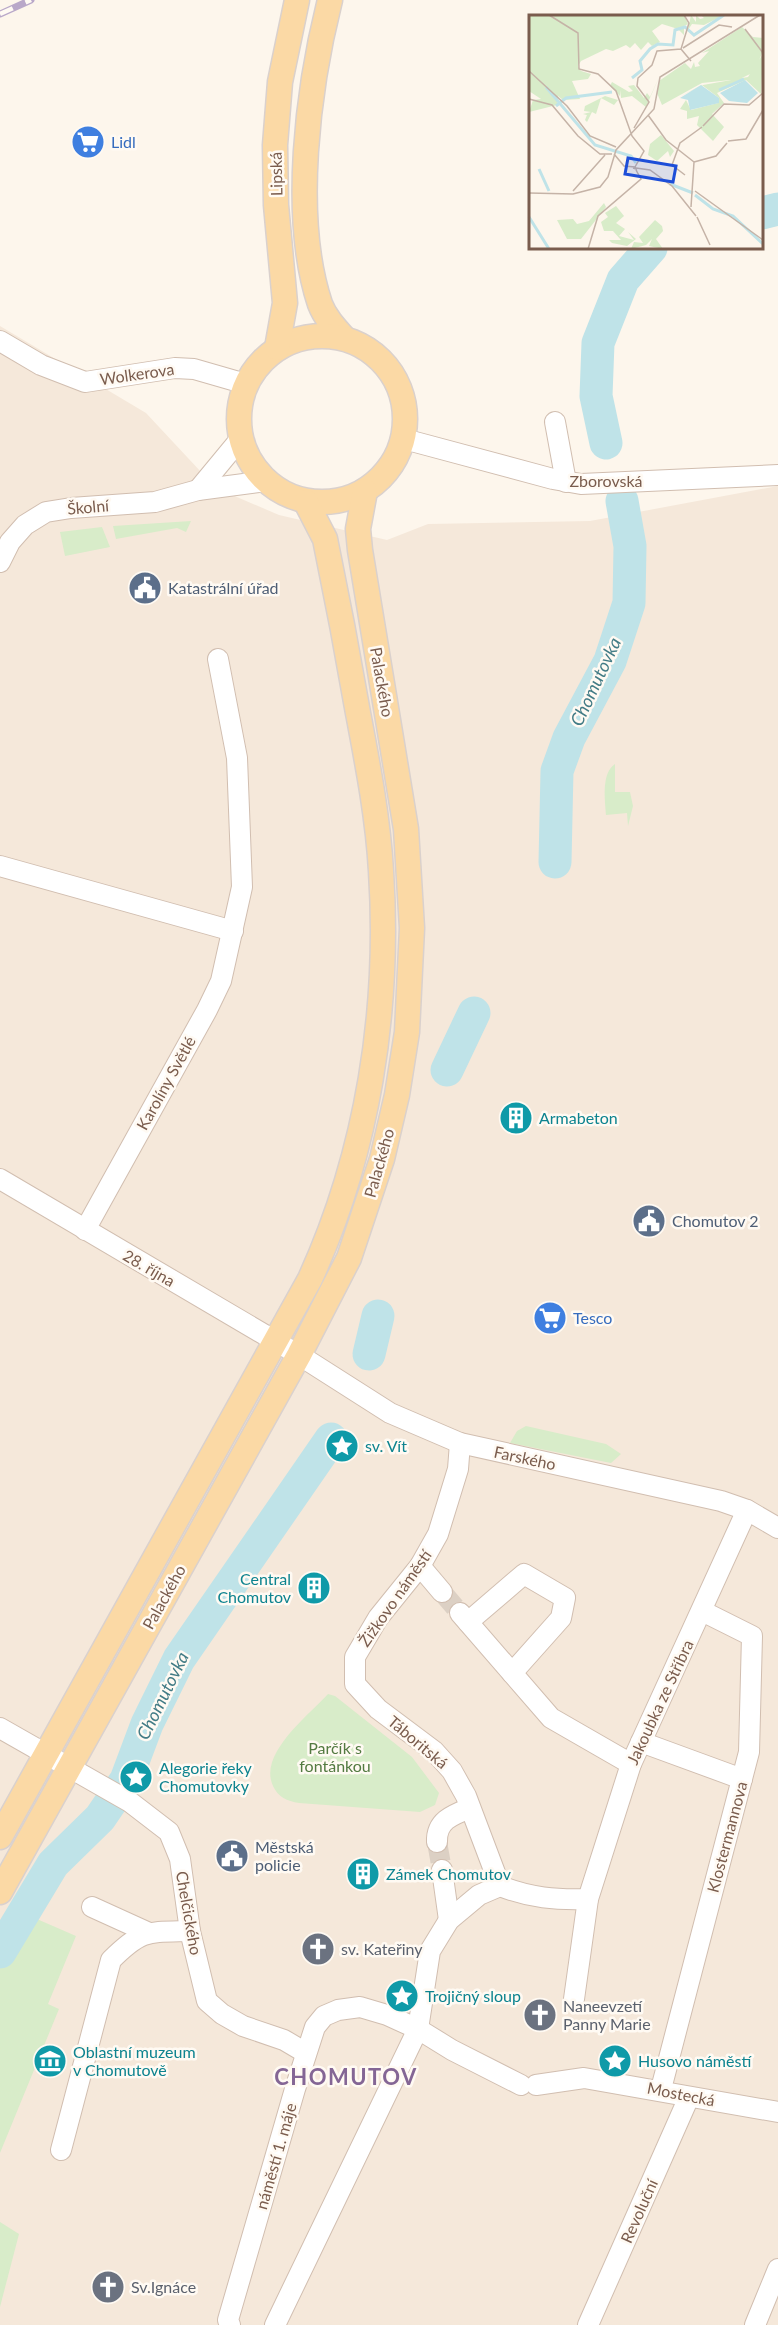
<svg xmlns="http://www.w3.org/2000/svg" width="778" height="2325" viewBox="0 0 778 2325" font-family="Lato,sans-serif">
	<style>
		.residential { fill: #f5e8da }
		.green { fill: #d8ecc9 }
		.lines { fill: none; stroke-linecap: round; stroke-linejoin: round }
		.river { stroke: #bfe3e8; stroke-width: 33 }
		.minor-tunnel { stroke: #dcd0c4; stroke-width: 20; stroke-dasharray: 20 10; stroke-linecap: butt }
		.minor-casing { stroke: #d1beb0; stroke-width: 22 }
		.major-casing { stroke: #dad1cd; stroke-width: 27 }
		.minor { stroke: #fff; stroke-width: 20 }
		.major { stroke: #fbd9a5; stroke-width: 24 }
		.rail-casing { stroke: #b9a8c9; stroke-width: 7 }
		.rail { stroke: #fffaf3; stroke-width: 4.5; stroke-dasharray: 14; stroke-linecap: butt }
		.labels { text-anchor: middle; stroke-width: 5; stroke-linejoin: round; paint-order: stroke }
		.shop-label { font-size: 16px; fill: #366cbe; stroke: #fffaf3; text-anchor: start }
		.street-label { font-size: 16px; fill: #7a5c4d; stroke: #fffaf3 }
		.service-label { font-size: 16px; fill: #4e5e75; stroke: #fffaf3; text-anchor: start }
		.culture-label { font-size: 16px; fill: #0d838f; stroke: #fffaf3; text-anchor: start }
		.park-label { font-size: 16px; fill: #537a41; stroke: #fffaf3 }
		.worship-label { font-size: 16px; fill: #5b616d; stroke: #fffaf3; text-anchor: start }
		.water-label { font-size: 18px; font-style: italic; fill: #437c86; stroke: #fffaf3 }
		.district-label { font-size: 22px; font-weight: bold; letter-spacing: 1.5px; fill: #846695; stroke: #fffaf3 }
		.inset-river { fill: none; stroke: #bfe3e8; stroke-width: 3 }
		.inset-road { fill: none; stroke: #c5b3a7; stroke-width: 1.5 }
		.view { fill: #1d4ed8; fill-opacity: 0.15; stroke: #1d4ed8; stroke-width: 3 }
		.inset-edge { fill: none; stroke: #7a5c4d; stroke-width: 3 }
	</style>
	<rect width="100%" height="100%" fill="#fdf6ec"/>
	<polygon class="residential" points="0,326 146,413 216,488 279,515 387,540 428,524 590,521 778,486 778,2325 0,2325"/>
	<g class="green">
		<polygon points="191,521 186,532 177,528 116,539 113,526"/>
		<polygon points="102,527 110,547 65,556 60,532"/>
		<path d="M 615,764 L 615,792 L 630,792 L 633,806 L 628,826 L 627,813 L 606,815 C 605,800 601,773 615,764 Z"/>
		<polygon points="526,1426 606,1444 621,1454 611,1463 510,1443 517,1431"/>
		<path d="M 328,1694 L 335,1696 L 412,1757 L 439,1793 L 435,1805 L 420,1812 L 299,1803 C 287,1801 278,1797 273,1786 C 258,1754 308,1716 328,1694 Z"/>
		<polygon points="30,1916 76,1936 48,2004 59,2009 0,2153 0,1961"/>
		<polygon points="0,2222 19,2234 0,2307"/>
	</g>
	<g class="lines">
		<g class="river">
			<polyline points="762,213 778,209"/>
			<polyline points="606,443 596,396 598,343 623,280 651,248"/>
			<polyline points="555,862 557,771 569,738 610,661 629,603 630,546 622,501"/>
			<polyline points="447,1070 474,1013"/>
			<polyline points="369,1354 378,1316"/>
			<polyline points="0,1952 53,1864 100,1818 126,1780 147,1724 179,1659 331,1439"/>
		</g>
		<g class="minor-tunnel">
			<polyline points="442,1592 460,1613"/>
			<polyline points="437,1842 442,1870"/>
		</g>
		<g class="minor-casing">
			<g id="minor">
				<polyline points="0,341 41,365 85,382 175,368 194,369 246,384"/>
				<polyline points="555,422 566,482"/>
				<polyline points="404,439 553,479 581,484 778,475"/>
				<polyline points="198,490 241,438"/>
				<polyline points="0,562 10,542 25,525 46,512 71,508 155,502 198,490 266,481"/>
				<polyline points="0,866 233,931"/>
				<polyline points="0,1179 299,1355 390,1413 460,1443 721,1501 747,1510 778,1528"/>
				<polyline points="85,1230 207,1010 221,981 242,887 237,758 218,659"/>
				<polyline points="460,1443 458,1469 438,1534 420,1566 378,1618 355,1657 355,1684 378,1709 434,1751 452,1771 466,1796 500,1886"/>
				<polyline points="420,1566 442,1592"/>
				<polyline points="460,1613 551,1718 631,1764"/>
				<polyline points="468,1622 524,1574 565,1598 561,1618 512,1673"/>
				<polyline points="0,1728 130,1802 169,1832 180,1859 190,1931 207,2001 222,2014 243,2026 284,2040 306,2053"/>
				<polyline points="641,1742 742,1779"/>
				<path d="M 437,1842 C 436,1821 452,1815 470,1808"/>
				<polyline points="442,1870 449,1920"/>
				<path d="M 500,1886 C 530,1898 556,1900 588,1899"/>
				<polyline points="92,1907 147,1932"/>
				<polyline points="574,1999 588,1899 631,1764 747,1510"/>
				<polyline points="536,2085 584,2078 778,2112"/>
				<polyline points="661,2089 749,1752 752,1636 702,1611"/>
				<path d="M 61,2150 L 111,1960 C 142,1929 148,1932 190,1931"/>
				<polyline points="230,2325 228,2320 295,2089 315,2027 324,2016 338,2010 360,2007 387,2015 418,2029 452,2050 521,2085"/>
				<polyline points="275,2325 418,2029 430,1951 449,1920 479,1895 500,1886"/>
				<polyline points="588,2325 689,2097"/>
				<polyline points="755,2325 778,2269"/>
			</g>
		</g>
		<g class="major-casing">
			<g id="major">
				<path d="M 330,0 C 308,87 291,217 320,304 C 325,317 334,327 343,337"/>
				<circle cx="322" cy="419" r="83"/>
				<polyline points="277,348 285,303 276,205 275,145 280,82 297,0"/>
				<path d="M 0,1837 L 310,1279 C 368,1152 390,1010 381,871 C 378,818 368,766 358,713 C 348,655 337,597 325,539 L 306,502"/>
				<polyline points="0,1892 299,1355 349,1258 382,1159 397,1095 407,1032 412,928 406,829 360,550 358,529 365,491"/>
			</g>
		</g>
		<use href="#minor" class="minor"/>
		<use href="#major" class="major"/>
		<g class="rail-casing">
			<polyline id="rail" points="0,14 31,0"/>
		</g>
		<use href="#rail" class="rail"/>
	</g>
	<defs>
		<g id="supermarket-disc" transform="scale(1.725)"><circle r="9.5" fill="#3f7fe0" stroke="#fffaf3"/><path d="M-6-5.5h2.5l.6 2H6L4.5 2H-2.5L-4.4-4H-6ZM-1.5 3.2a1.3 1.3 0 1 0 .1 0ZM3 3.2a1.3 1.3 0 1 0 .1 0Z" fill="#fff"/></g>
		<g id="civic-disc" transform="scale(1.725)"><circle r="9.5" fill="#5c6f8a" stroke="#fffaf3"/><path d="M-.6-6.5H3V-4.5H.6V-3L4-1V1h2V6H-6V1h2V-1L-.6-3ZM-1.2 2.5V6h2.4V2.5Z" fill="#fff"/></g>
		<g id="building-disc" transform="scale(1.725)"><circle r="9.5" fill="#0f9aa8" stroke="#fffaf3"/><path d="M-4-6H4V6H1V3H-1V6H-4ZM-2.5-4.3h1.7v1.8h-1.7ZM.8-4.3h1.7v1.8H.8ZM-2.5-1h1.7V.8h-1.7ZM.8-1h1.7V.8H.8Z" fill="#fff"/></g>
		<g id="sight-disc" transform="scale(1.725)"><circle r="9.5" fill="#0f9aa8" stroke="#fffaf3"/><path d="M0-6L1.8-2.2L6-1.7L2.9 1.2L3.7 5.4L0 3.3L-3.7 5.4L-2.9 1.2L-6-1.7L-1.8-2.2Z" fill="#fff"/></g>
		<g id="church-disc" transform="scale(1.725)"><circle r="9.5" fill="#6b7280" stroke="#fffaf3"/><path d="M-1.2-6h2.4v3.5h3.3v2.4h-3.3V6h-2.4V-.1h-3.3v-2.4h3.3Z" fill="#fff"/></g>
		<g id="museum-disc" transform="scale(1.725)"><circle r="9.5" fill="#0f9aa8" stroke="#fffaf3"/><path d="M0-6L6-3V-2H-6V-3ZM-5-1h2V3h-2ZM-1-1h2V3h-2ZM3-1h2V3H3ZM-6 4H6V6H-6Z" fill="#fff"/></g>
	</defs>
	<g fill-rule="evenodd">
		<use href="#supermarket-disc" x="88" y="142"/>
		<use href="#civic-disc" x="145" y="588"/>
		<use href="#building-disc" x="516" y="1118"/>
		<use href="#civic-disc" x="649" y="1221"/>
		<use href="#supermarket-disc" x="550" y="1318"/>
		<use href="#sight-disc" x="342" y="1446"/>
		<use href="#building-disc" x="314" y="1588"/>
		<use href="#sight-disc" x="136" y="1777"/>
		<use href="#civic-disc" x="232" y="1856"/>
		<use href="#building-disc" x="363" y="1874"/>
		<use href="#church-disc" x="318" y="1949"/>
		<use href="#sight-disc" x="402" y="1996"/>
		<use href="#church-disc" x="540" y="2015"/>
		<use href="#museum-disc" x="50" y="2061"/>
		<use href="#sight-disc" x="615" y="2061"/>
		<use href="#church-disc" x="108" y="2287"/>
	</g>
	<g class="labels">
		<g class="shop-label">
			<text x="111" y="148">Lidl</text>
			<text x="573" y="1324">Tesco</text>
		</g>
		<g class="street-label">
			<text transform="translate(276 174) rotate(-91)" y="6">Lipská</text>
			<text transform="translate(137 374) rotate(-8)" y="6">Wolkerova</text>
			<text x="606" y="487">Zborovská</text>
			<text transform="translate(88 507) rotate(-5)" y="6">Školní</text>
			<text transform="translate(382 682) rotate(80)" y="6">Palackého</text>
			<text transform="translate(166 1083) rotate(-61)" y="6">Karolíny Světlé</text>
			<text transform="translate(379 1163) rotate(-74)" y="6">Palackého</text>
			<text transform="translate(149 1268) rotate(30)" y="6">28. října</text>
			<text transform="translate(525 1458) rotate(12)" y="6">Farského</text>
			<text transform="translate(164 1597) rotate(-61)" y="6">Palackého</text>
			<text transform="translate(395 1598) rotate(-55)" y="6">Žižkovo náměstí</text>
			<text transform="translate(660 1702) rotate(-65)" y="6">Jakoubka ze Stříbra</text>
			<text transform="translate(418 1742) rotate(40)" y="6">Táboritská</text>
			<text transform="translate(727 1837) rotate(-75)" y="6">Klostermannova</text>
			<text transform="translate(189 1913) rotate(80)" y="6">Chelčického</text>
			<text transform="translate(681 2094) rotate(11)" y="6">Mostecká</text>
			<text transform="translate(276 2156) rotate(-74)" y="6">náměstí 1. máje</text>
			<text transform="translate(639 2211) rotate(-66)" y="6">Revoluční</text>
		</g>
		<g class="service-label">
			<text x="168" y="594">Katastrální úřad</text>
			<text x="672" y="1227">Chomutov 2</text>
			<text x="255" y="1853">Městská<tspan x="255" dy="18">policie</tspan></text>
		</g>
		<g class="culture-label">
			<text x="539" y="1124">Armabeton</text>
			<text x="365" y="1452">sv. Vít</text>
			<text x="291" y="1585" text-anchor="end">Central<tspan x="291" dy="18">Chomutov</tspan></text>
			<text x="159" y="1774">Alegorie řeky<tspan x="159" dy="18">Chomutovky</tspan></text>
			<text x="386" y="1880">Zámek Chomutov</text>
			<text x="425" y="2002">Trojičný sloup</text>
			<text x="73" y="2058">Oblastní muzeum<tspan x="73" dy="18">v Chomutově</tspan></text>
			<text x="638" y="2067">Husovo náměstí</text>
		</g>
		<g class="park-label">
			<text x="335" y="1754">Parčík s<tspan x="335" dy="18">fontánkou</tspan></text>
		</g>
		<g class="worship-label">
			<text x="341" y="1955">sv. Kateřiny</text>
			<text x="563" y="2012">Naneevzetí<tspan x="563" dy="18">Panny Marie</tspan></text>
			<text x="131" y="2293">Sv.Ignáce</text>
		</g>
		<g class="water-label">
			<text transform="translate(596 682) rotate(-65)" y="6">Chomutovka</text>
			<text transform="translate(163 1696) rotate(-64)" y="6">Chomutovka</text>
		</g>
		<g class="district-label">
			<text x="346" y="2085">CHOMUTOV</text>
		</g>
	</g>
	<g transform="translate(529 15)">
		<rect width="234" height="234" fill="#fdf6ec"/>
		<path d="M 0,0 L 155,0 L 159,9 L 155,11 L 155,20 L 149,14 L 133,9 L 123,16 L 131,27 L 123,31 L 119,27 L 112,35 L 106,28 L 101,33 L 97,30 L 84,36 L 77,34 L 52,46 L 49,51 L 52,56 L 62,59 L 59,64 L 43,66 L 51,84 L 34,85 L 29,81 L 28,90 L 0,97 L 4,85 L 12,84 L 0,76 ZM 162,0 L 167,7 L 167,0 L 171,4 L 175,3 L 172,0 L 195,0 L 175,10 L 163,9 L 159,15 ZM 213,12 L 224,22 L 234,23 L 234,36 L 225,57 L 211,64 L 173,68 L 133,90 L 128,78 L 130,66 L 156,48 L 162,54 L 165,47 L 166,52 L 171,51 L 169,48 L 180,36 L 173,38 ZM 234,39 L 232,79 L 217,65 L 188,78 L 195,88 L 183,99 L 195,112 L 184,126 L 168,110 L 170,101 L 158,104 L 158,96 L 151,94 L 157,85 L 162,95 L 189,88 L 190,83 L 173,70 L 152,81 L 174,70 L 219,62 ZM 131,60 L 117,92 L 103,81 L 92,83 L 91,75 L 91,81 L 81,71 L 83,67 L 100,77 L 104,76 L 99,71 L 105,70 L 115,83 L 118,78 L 121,82 ZM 76,81 L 89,85 L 85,90 L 72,83 L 67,99 L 63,97 L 58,107 L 56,105 L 58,100 L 54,99 L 62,97 L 55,96 L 56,91 ZM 132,120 L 145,136 L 141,142 L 139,136 L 128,146 L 119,140 L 121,129 ZM 75,188 L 77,192 L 52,224 L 38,224 L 28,205 L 44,204 L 48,209 L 60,206 ZM 87,191 L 95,201 L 87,208 L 96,214 L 90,221 L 105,225 L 99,217 L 107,224 L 98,231 L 83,228 L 80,225 L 92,225 L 84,216 L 75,216 L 72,207 L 79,202 L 76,198 ZM 126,205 L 133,211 L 134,216 L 127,224 L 134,234 L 120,231 L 123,224 L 117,230 L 102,234 L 105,227 L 114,228 L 110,222 Z" fill="#d8ecc9"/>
		<path d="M 216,65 L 229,78 L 218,88 L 200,86 L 191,78 ZM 172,70 L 190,83 L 190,88 L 161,95 L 159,85 L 151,83 Z" fill="#bfe3e8"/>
		<path class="inset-river" d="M 103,63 L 113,55 L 111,46 L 121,34 L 129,29 L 144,30 L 146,15 L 156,12 L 165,20 L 195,0M 17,72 L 66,130 L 102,141 L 107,148M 190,75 L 215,64M 27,91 L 37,83 L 83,77M 10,154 L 20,176M 141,169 L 164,178M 166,180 L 184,194 L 204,201 L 234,229M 0,202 L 20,234"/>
		<path class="inset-road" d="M 20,0 L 49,18 L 50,54 L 69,59 L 87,76 L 103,121 L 115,136 L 106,152M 155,0 L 160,8 L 152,34 L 162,46M 216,14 L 234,38M 154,33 L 190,10 L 203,12M 0,56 L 38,91 L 61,121 L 87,132M 0,84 L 23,90 L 49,121 L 71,139 L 83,139M 119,100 L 137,125 L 165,147 L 162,192M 174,111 L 195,89 L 220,90 L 234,78M 105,113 L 120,87 L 108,71 L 109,63 L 123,50 L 128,36 L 152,34M 199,126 L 217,124 L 234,95M 85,139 L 95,151 L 106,152 L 107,154 L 104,153M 165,147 L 187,141 L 198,128M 107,153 L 121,155 L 143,171 L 167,201M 156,160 L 143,150 L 151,128 L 173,112M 44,176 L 76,140M 166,176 L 234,225M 0,178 L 44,179 L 71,172 L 79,162 L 87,135 L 125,94 L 131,62 L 231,0M 168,202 L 181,230M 59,234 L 69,201 L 112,164 L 107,155"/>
		<path class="view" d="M 99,143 L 147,151 L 144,167 L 96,159 Z"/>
		<rect width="234" height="234" class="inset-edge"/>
	</g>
</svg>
